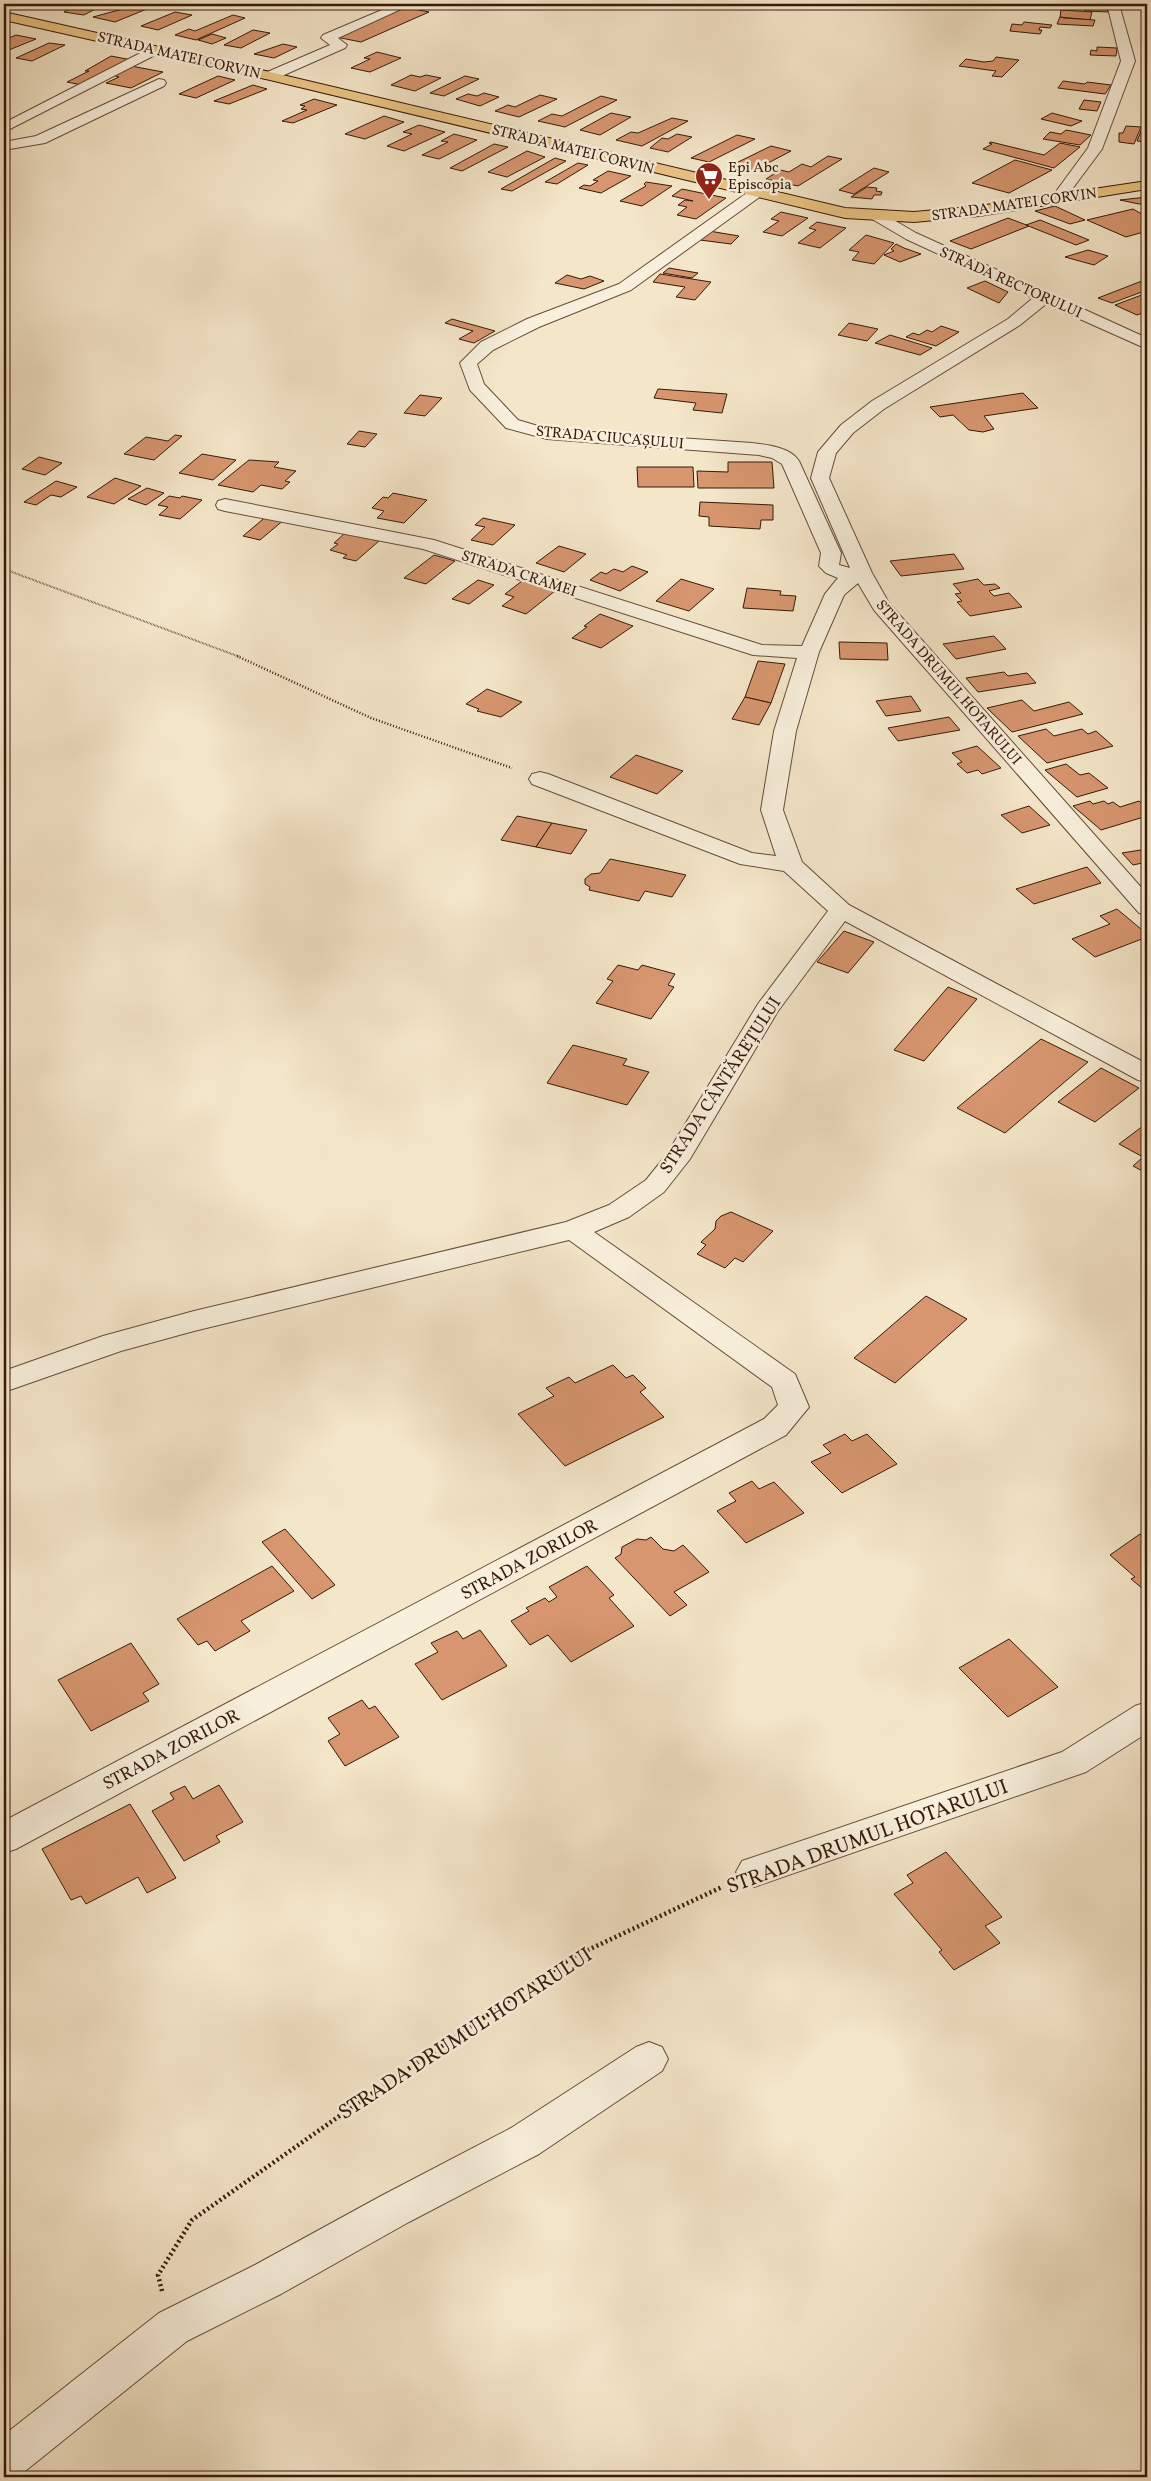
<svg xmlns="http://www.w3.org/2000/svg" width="1151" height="2481" viewBox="0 0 1151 2481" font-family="Vollkorn,serif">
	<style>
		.building { fill: #d7966f; stroke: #361908 }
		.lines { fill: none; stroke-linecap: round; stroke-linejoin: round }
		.minor-casing { stroke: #664c38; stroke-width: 2 }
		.major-casing { stroke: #361908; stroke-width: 2 }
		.path-far2 { stroke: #361908; stroke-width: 2; stroke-dasharray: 0.5 1; stroke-linecap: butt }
		.path-far1 { stroke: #361908; stroke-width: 2.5; stroke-dasharray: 1 2; stroke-linecap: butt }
		.path { stroke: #361908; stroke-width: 4.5; stroke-dasharray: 2 3; stroke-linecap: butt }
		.minor { fill: #f8efdc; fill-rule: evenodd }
		.major { fill: #eac384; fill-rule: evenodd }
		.labels { text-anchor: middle; stroke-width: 5; stroke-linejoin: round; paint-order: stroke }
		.far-street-label { font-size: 15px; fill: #361908; stroke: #f8efdc }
		.far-poi-label { font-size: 15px; fill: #361908; stroke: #f8efdc; text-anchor: start }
		.street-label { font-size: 18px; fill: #361908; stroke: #f8efdc }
		.near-street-label { font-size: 21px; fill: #361908; stroke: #f8efdc }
	</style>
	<rect width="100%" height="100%" fill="#f4e6c9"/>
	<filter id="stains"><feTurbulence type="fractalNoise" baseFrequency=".004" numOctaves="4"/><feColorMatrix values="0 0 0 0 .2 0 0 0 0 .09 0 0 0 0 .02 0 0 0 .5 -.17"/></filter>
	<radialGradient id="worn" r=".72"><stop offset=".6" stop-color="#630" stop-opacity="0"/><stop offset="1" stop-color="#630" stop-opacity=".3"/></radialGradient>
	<g class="building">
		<polygon points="88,4 105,4 84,15 64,12 77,5"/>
		<polygon points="141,4 159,4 115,22 93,17"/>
		<polygon points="1084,4 1107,4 1108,12 1085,11"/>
		<polygon points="405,7 429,12 361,42 336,37"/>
		<polygon points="1061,10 1092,12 1090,20 1060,17"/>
		<polygon points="175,12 192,15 158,30 141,26"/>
		<polygon points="233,15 245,18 196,40 175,35 189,29 195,31"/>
		<polygon points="1060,17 1064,18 1095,20 1093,26 1057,24"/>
		<polygon points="1024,22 1052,25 1050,28 1040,27 1039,30 1042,30 1040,34 1010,31 1012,24 1022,25"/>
		<polygon points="253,30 270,33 241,48 224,45"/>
		<polygon points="212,34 226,38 212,44 198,40"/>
		<polygon points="16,35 36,39 4,52 4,43 7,41 4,40"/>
		<polygon points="49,43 65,45 32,61 16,58"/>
		<polygon points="283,44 297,47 274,58 254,54"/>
		<polygon points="1097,47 1117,48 1116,56 1090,55 1091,50 1097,51"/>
		<polygon points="377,52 401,58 370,72 351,68 370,59 364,58"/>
		<polygon points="111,56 132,60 82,85 67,82 89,71 85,71"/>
		<polygon points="996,57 1019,60 1002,77 992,76 996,71 959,66 966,59 984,62 993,61"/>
		<polygon points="131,66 163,72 131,88 106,83 119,77 112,75"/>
		<polygon points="411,75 420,77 426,75 441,78 415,91 391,85"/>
		<polygon points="218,76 235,80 196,98 179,94"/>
		<polygon points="465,76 479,79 444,96 430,93"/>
		<polygon points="1063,81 1085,84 1087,82 1111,85 1105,94 1058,88"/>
		<polygon points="253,85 267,89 229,104 214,101"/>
		<polygon points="484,93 499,97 480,106 456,99 468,94 477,96"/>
		<polygon points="540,95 557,99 519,117 495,111 508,105 515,107"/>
		<polygon points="601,96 617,100 565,127 538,121 552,114 562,116"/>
		<polygon points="314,99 337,105 293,123 282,121 307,110 301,109 305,106 300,105"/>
		<polygon points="1084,100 1101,102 1097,111 1079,109"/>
		<polygon points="611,113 631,117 600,135 580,130"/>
		<polygon points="1052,113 1082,121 1071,126 1041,119"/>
		<polygon points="384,116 404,122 365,139 345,134"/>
		<polygon points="672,118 688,121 642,146 616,140 631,132 638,133"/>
		<polygon points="419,125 445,132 404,151 387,146 412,134 403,132"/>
		<polygon points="1126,126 1141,127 1134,144 1119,142 1119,133 1123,133"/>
		<polygon points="1143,126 1147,127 1147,142 1137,141"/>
		<polygon points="1066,130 1091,135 1080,145 1043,139 1050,132 1061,134"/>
		<polygon points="454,134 477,140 439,159 422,155 448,142 441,141"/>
		<polygon points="677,134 692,137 668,152 650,148 662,138 668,139"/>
		<polygon points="737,135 755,139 709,162 691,158"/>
		<polygon points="991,142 1044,155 1060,143 1080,147 1054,168 983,149 992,144 989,143"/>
		<polygon points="494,144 508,147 462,171 450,168"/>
		<polygon points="771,146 791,151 749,173 728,167"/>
		<polygon points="527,151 545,157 507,177 488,172"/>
		<polygon points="828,156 842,159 798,186 766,179 780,170 789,172 802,164 811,167"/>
		<polygon points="555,158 566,161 512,191 501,189"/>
		<polygon points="1015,160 1052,170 1009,193 972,183"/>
		<polygon points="578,163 588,165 557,184 545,182"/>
		<polygon points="874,168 889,172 854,194 839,190"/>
		<polygon points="608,171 631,176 601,193 579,188 584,185 590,186 598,181 593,180"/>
		<polygon points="646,182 672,186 642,206 620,201 646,186 644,184"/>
		<polygon points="867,187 877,188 876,191 882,192 881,195 874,195 872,199 851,197"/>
		<polygon points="682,189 726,198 696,219 677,215 687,207 678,205 685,200 693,201 672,196"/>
		<polygon points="1147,197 1147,203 1139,204 1120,200"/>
		<polygon points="1055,206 1085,220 1070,224 1035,211"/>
		<polygon points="1133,209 1147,217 1147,231 1126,237 1087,220"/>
		<polygon points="781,212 808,218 782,236 763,232 779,221 771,219"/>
		<polygon points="1008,218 1029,226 971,249 950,241"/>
		<polygon points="1040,220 1089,240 1076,245 1026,225"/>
		<polygon points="817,222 846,228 820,248 798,243 816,230 809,228"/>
		<polygon points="709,231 739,236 731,244 700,240"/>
		<polygon points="866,235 894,243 874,264 852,260 859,252 849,250"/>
		<polygon points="896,244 904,248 921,254 900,262 884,255 894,251 891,249"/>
		<polygon points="1088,250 1108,256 1094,265 1065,257"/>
		<polygon points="669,268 698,273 692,278 663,273"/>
		<polygon points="660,274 711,282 695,300 676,297 685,287 653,282"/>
		<polygon points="567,275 581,279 590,276 604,281 584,289 555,283"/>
		<polygon points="1147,279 1147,290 1112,303 1098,298"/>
		<polygon points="985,281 1008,292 999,303 967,288"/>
		<polygon points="1147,293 1147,311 1137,315 1115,305"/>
		<polygon points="452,319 495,331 474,343 459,339 473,331 445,323"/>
		<polygon points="849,323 878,329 867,341 838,335"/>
		<polygon points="941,326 959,332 936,346 906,337 913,333 919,335 927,330 932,332"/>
		<polygon points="890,335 932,348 920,355 875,343"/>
		<polygon points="658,389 727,394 722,413 693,410 696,403 654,398"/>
		<polygon points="1023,393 1038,408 984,416 994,429 983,432 969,430 953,415 940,417 930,407"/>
		<polygon points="420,395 442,398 425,416 404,413"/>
		<polygon points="359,431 377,434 365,447 347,444"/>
		<polygon points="175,435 182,436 154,460 124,454 146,437 168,441"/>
		<polygon points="202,454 236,460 213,480 179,473"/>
		<polygon points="39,457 62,463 45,475 22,469"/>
		<polygon points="249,460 279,462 274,467 296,471 285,481 290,482 282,489 261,485 253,492 218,485"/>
		<polygon points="728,462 772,462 774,488 698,488 697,471 728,472"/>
		<polygon points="637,467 693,467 694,487 638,487"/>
		<polygon points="115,478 141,486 114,504 87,497"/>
		<polygon points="56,481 77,487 61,497 51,495 36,505 24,502"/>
		<polygon points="147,488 164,493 146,505 128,499"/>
		<polygon points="393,493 427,500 404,523 377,518 384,511 372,508 383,497 388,498"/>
		<polygon points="169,496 180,498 182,496 202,500 180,519 159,515 168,507 158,505"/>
		<polygon points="700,502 773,505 773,520 761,520 760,529 709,526 709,517 699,516"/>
		<polygon points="268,515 285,519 260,540 243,536"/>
		<polygon points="483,518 515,525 493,545 471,540 485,527 475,525"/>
		<polygon points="345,533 379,541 356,561 343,558 347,555 330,550 338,544 334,543"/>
		<polygon points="559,546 586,554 564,572 536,563"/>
		<polygon points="954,554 964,569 901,576 890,561"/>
		<polygon points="434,555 455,561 426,584 404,578"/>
		<polygon points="632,566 648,572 620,591 590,580 601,572 606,574 614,569 623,572"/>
		<polygon points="681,579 714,589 689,611 656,601"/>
		<polygon points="978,579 984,585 995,584 1000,588 989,591 994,596 1009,593 1022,607 970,616 957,602 962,601 955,594 961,593 953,584"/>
		<polygon points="478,580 494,585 469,604 452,599"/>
		<polygon points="522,581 555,591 526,614 502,606 514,597 505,594"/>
		<polygon points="747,588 781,591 780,595 796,596 793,611 743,608"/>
		<polygon points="600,614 633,626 601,648 572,638 587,627 584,626"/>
		<polygon points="994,636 1006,649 956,659 943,644"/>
		<polygon points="839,642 887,643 888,660 840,659"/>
		<polygon points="758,661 785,664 771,703 745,697"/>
		<polygon points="1004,672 1008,676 1027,673 1036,683 978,692 966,678"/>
		<polygon points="487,689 522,702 501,717 477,711 479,709 466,704"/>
		<polygon points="911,696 921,711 886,716 876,701"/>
		<polygon points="745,697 771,703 759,725 732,719"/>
		<polygon points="1022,700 1034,711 1069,702 1083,714 1012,732 987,708"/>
		<polygon points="949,717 960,730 898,741 888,728"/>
		<polygon points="1046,729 1054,736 1082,729 1088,734 1096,731 1113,746 1047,763 1018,736"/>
		<polygon points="977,746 1001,768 982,774 978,770 967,773 957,764 962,762 952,753"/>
		<polygon points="636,755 683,771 657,794 610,777"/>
		<polygon points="1066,764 1080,775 1089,773 1108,788 1077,797 1045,770"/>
		<polygon points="1090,801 1093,804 1104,801 1108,804 1113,802 1120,807 1139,801 1147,808 1147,816 1101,830 1073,806"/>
		<polygon points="1029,806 1050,825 1022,833 1001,815"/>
		<polygon points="517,816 552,823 536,847 501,840"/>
		<polygon points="552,823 587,830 571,854 536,847"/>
		<polygon points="1147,849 1147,862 1133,865 1122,853"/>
		<polygon points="610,859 659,869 686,875 672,897 645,891 639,901 589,890 590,887 585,884 585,879 591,874 600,873"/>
		<polygon points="1087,867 1101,883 1034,904 1016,889"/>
		<polygon points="1117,909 1147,934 1147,937 1095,957 1072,939 1110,924 1100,916"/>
		<polygon points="844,931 874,942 848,973 817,962"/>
		<polygon points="618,965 638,970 642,965 675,974 668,985 674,987 651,1019 596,1003 613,981 607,979"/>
		<polygon points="948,987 977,999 924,1061 894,1050"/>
		<polygon points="1041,1039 1088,1062 1005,1133 957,1108"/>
		<polygon points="573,1045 627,1059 623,1065 649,1072 627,1105 547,1083"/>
		<polygon points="1101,1068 1139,1088 1095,1122 1058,1102"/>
		<polygon points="1147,1123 1147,1172 1146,1173 1133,1166 1143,1157 1119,1144"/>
		<polygon points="731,1212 773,1231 743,1262 735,1258 725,1268 697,1254 706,1245 701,1242 715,1229 716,1221 721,1216"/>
		<polygon points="926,1296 967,1319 895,1383 854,1358"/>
		<polygon points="613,1365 626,1378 633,1375 646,1388 640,1392 664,1417 565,1466 518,1414 554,1396 546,1388 569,1377 575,1383"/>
		<polygon points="845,1434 852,1441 867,1434 897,1464 842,1493 811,1462 831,1453 823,1445"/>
		<polygon points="752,1481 759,1489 774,1482 804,1513 746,1543 717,1511 736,1501 729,1493"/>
		<polygon points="285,1529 335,1585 312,1599 262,1542"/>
		<polygon points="1140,1534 1147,1541 1147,1588 1143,1589 1131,1579 1135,1577 1110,1555"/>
		<polygon points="651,1537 663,1549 674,1551 683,1545 709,1572 674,1592 687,1605 670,1616 615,1558 621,1554 622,1547 637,1539 646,1540"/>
		<polygon points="272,1566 294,1591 241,1621 250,1631 215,1651 207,1641 198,1645 177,1619"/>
		<polygon points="587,1566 614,1595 609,1598 634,1626 571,1662 548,1635 530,1645 511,1621 529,1611 526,1608 545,1598 549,1602 557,1597 549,1587"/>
		<polygon points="480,1630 507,1666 442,1700 415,1664 438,1652 431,1643 457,1631 463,1639"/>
		<polygon points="1009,1639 1058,1687 1008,1717 959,1668"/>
		<polygon points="131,1643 159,1684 143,1693 149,1701 91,1731 58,1680"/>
		<polygon points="362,1700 369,1709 375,1706 399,1737 345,1766 328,1741 340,1734 328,1718"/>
		<polygon points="219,1785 243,1822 216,1836 220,1842 184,1861 152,1811 174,1799 170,1793 185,1786 193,1799"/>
		<polygon points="130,1804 176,1878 147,1893 138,1877 86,1904 81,1896 71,1900 42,1849"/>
		<polygon points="946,1852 1002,1917 985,1926 1000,1943 954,1970 939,1952 942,1950 894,1894 913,1883 907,1875"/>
	</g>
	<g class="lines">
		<g class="minor-casing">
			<g id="minor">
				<polygon points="396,4 412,4 338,38 347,45 345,48 275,79 265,79 263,76 265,73 330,45 321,38 323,35"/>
				<polygon points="1107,4 1119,4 1135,61 1102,149 1064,200 1054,200 1052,197 1088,148 1121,61"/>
				<polygon points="154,46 161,50 159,53 4,132 4,123"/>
				<polygon points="159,79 164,80 166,83 164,86 45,143 4,150 4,142 36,136"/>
				<path d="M 756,189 L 763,193 L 761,196 L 631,290 L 539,327 L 493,350 L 477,364 L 484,384 L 518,420 L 548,429 L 752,443 C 767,445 790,447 799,461 L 841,553 L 839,565 L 850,568 L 811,478 L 818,452 L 841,425 L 872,401 L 1008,319 L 1033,298 L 906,239 L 872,219 L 869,216 L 872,213 L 882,213 L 916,233 L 1147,338 L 1147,349 L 1046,304 L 1020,325 L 884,409 L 853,433 L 836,453 L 829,478 L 872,573 L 889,603 L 1147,894 L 1147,915 L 1139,913 L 874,610 L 858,583 L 844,595 L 819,652 L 796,731 L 783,810 L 802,862 L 849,905 L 1147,1064 L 1147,1082 L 1138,1080 L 845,921 L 778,1011 L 690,1159 L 664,1192 L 629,1217 L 594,1232 L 795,1374 L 809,1407 L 786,1435 L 16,1849 L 4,1853 L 4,1821 L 764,1419 L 778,1405 L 772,1387 L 569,1240 L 194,1331 L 121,1351 L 4,1392 L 4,1371 L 103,1336 L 194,1311 L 566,1222 L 609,1205 L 646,1180 L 667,1154 L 758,1004 L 828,911 L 784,871 L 740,864 L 532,784 L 529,779 L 532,774 L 540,772 L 548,774 L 752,853 L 776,856 L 761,810 L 774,731 L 797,658 L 753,655 L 423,549 L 225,511 L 218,509 L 216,505 L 218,501 L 225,499 L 434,540 L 762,645 L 802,646 L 825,594 L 838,578 L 826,573 L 819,566 L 821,553 L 782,464 L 772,458 L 759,455 L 547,439 L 506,428 L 470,390 L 460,363 L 481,342 L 527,319 L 619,284 L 751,190 Z"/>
				<polygon points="1147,1702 1147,1733 1086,1772 754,1887 742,1883 736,1872 742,1861 1062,1752 1135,1706"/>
				<polygon points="649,2042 662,2047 668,2059 662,2071 539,2154 409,2222 281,2294 187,2341 19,2476 4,2477 4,2435 159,2313 253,2266 381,2196 511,2128 636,2047"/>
			</g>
		</g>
		<g class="major-casing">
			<polygon id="major" points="4,12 270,72 845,208 914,212 979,206 1147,181 1147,189 979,216 914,222 845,218 270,80 4,20"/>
		</g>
		<polyline class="path-far2" points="4,569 240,657"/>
		<polyline class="path-far1" points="237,656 371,718 512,768"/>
		<polyline class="path" points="162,2291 158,2275 192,2220 355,2105 573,1957 722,1887"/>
		<use href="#minor" class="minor"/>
		<use href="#major" class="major"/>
	</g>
	<defs>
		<g id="supermarket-pin" transform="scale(1.4375)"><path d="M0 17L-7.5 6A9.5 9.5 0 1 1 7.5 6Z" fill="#8f2418" stroke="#f8efdc"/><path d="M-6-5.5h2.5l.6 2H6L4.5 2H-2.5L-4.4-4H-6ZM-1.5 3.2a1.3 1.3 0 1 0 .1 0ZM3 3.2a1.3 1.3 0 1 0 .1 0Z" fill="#fff"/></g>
	</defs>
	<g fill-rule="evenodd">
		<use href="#supermarket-pin" x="709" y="176"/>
	</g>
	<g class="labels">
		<g class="far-street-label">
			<text transform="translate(179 55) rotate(13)" y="5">STRADA MATEI CORVIN</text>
			<text transform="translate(573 149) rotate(14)" y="5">STRADA MATEI CORVIN</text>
			<text transform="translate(1014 204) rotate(-8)" y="5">STRADA MATEI CORVIN</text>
			<text transform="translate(1011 282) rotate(24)" y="5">STRADA RECTORULUI</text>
			<text transform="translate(610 437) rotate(5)" y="5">STRADA CIUCAȘULUI</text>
			<text transform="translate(519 573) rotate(18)" y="5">STRADA CRAMEI</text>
			<text transform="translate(949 682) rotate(49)" y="5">STRADA DRUMUL HOTARULUI</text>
		</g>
		<g class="far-poi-label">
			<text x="728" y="172">Epi Abc<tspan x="728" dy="17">Episcopia</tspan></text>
		</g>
		<g class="street-label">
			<text transform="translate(720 1085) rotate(-57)" y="6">STRADA CÂNTĂREȚULUI</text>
			<text transform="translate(529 1559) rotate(-28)" y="6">STRADA ZORILOR</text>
			<text transform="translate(171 1749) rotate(-28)" y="6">STRADA ZORILOR</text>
		</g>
		<g class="near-street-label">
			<text transform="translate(867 1836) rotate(-20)" y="7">STRADA DRUMUL HOTARULUI</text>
			<text transform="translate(465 2033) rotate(-33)" y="7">STRADA DRUMUL HOTARULUI</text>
		</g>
	</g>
	<rect width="1151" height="2481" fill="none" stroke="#f4e6c9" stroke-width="20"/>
	<rect x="5" y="5" width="1141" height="2471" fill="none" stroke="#361908" stroke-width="2.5"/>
	<rect x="10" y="10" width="1131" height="2461" fill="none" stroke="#361908"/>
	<rect width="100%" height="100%" filter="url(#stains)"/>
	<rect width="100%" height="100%" fill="url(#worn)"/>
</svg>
